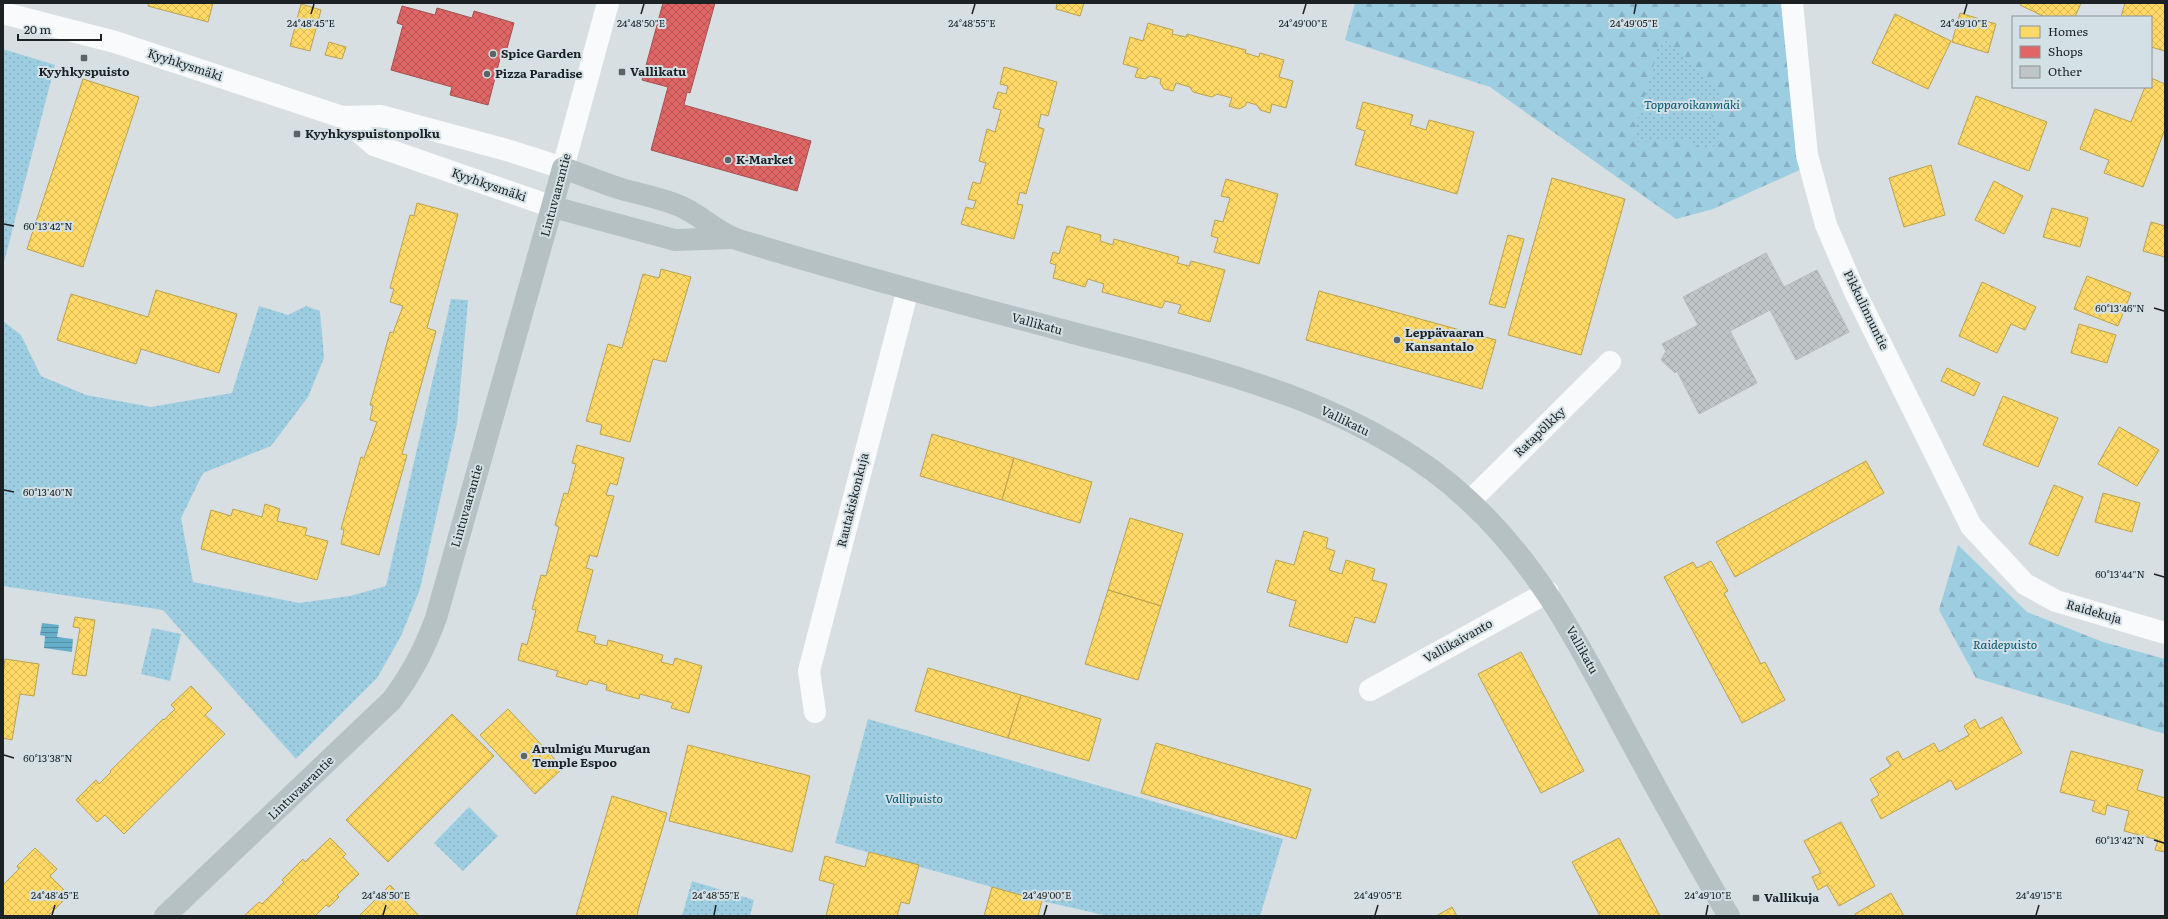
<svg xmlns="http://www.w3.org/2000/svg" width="2168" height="919" viewBox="0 0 2168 919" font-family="Literata,serif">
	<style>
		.forest { fill: url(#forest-firs) }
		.park { fill: url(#park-dots) }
		.water { fill: url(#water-rules) }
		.homes { fill: url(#homes-cross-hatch); stroke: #bba252 }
		.shops { fill: url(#shops-cross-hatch); stroke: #a55152 }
		.building { fill: url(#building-cross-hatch); stroke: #b5bbbd }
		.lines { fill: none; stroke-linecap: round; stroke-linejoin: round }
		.minor { stroke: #f9fafb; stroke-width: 22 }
		.major { stroke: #b6c1c4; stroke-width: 22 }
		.ticks { fill: none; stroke: #1c2124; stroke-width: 1.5 }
		.poi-dot { fill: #5e6466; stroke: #d3e1e7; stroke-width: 1.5 }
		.labels { text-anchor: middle; stroke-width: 4; stroke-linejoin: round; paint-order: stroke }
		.poi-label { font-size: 12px; font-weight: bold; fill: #1c2124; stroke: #d3e1e7; text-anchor: start }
		.street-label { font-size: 12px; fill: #1c2124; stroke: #d3e1e7 }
		.park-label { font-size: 12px; font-style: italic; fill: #005671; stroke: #d3e1e7 }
		.ticks-label { font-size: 10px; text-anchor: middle; fill: #1c2124; stroke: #d3e1e7; stroke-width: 4; stroke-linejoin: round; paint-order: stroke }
	</style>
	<defs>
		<pattern id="forest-firs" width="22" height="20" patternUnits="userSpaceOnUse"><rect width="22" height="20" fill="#9ccde1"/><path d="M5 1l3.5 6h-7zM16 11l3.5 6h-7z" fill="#86b0c1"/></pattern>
		<pattern id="park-dots" width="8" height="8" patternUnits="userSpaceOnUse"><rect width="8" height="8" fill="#9ccde1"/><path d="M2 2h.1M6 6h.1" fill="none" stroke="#86b0c1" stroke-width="1.8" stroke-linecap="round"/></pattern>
		<pattern id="water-rules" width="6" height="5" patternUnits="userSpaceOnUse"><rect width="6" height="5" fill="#64aeca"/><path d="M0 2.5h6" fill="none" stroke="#528da4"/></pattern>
		<pattern id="homes-cross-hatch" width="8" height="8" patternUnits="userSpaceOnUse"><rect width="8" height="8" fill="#ffd966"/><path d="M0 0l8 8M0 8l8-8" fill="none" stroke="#daba58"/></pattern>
		<pattern id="shops-cross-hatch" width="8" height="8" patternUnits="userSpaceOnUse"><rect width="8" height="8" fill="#e06666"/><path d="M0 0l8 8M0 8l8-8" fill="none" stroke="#b55454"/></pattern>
		<pattern id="building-cross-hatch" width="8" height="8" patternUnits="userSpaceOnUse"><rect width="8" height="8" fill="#c0c6c8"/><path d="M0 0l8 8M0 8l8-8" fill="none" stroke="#a4aaac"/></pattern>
	</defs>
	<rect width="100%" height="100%" fill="#d8dfe2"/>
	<g class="forest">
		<polygon points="1355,3 1781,3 1804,168 1713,209 1676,219 1490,87 1345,40"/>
		<polygon points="1958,545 2027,612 2103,642 2165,659 2165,734 1976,678 1939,610"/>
	</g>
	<g class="park">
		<path d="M 1659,40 L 1668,42 L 1720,90 L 1721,102 L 1712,104 C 1708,115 1714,120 1721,129 L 1720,139 L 1714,147 L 1703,148 L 1683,140 L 1638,142 L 1633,136 L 1656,57 Z"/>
		<polygon points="3,49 55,65 3,266"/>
		<polygon points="451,299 468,300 457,424 420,589 401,636 377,678 296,759 163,610 3,586 3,321 21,335 41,376 86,395 151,407 232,393 259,306 288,315 306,306 320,311 324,358 308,397 271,446 203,473 181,518 193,582 299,603 350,596 386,586"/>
		<polygon points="152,628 181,634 170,681 141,674"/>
		<polygon points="868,719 1283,839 1260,916 1108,916 1042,901 835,843"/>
		<polygon points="469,807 498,836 463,871 434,843"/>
		<polygon points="692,881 754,900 750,916 682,916"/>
	</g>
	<polygon class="water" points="42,623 59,625 57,637 73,639 72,652 44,648 45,636 40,635"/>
	<g class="homes">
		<polygon points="149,3 213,3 208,22 148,6"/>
		<polygon points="1057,3 1084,3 1080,16 1056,9"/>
		<polygon points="2021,3 2081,3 2075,17 2045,17 2020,5"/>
		<polygon points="2125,3 2165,3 2165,51 2151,47 2151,17 2121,17"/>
		<polygon points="301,4 321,10 310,51 290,46"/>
		<polygon points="1960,13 1996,24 1988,53 1952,42"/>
		<polygon points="1895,14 1951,41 1928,89 1872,63"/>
		<polygon points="1148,23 1173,30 1172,34 1186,37 1187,34 1246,50 1245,53 1259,57 1260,53 1284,60 1279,77 1293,81 1286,108 1272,104 1270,113 1260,110 1257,105 1247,102 1245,106 1239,109 1229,106 1232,98 1217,94 1212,97 1193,92 1190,87 1176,83 1173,91 1164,89 1160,83 1161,79 1150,76 1145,79 1135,77 1138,68 1123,64 1130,37 1143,41"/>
		<polygon points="329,42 346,47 342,59 325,55"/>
		<polygon points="1004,67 1057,82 1048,116 1041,114 1038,127 1044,129 1026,194 1020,192 1017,204 1023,205 1014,239 961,224 966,207 973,209 976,201 968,199 973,182 980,184 986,163 979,161 987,129 995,132 1001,110 993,108 998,92 1006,94 1008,86 1000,84"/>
		<polygon points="2151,78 2165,84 2165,129 2143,187 2104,173 2109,160 2080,149 2095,109 2131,122 2145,87 2151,87"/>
		<polygon points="83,79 139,97 83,267 27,249"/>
		<polygon points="1976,96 2047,122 2029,171 1958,144"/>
		<polygon points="1363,102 1413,115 1410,125 1426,130 1429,120 1474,132 1457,194 1355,165 1365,131 1356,128"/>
		<polygon points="1931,165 1945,215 1904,227 1889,178"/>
		<polygon points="1552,178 1625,199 1581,355 1508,335"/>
		<polygon points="1226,179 1278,194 1259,264 1214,252 1218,238 1211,236 1215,220 1223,222 1230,198 1221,196"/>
		<polygon points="1994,181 2023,196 2004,234 1975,220"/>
		<polygon points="417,203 458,214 427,328 436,331 402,454 407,455 379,555 341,544 344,530 341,529 361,457 364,458 377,422 370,420 373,406 370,405 390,332 393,333 403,306 390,302 394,289 390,288 410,215 414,216"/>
		<polygon points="2052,208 2088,218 2080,247 2043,237"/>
		<polygon points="2151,222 2165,226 2165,257 2143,251"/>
		<polygon points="1067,226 1101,235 1100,241 1113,245 1114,239 1179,257 1177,263 1189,266 1191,261 1225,270 1210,322 1178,313 1181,305 1165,301 1162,308 1102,292 1104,284 1088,279 1085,287 1053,278 1056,265 1050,263 1053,252 1059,254"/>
		<polygon points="1508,235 1524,239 1505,308 1489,304"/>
		<polygon points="661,269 691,277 666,362 653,359 630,442 600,434 602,425 586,421 608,344 622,348 643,274 659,278"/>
		<polygon points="2087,276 2131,293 2118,326 2074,309"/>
		<polygon points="1982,282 2036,307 2025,330 2011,324 1997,353 1959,336"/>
		<polygon points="156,290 237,314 219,373 141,349 136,364 57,340 71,294 148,317"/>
		<polygon points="1319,291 1496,340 1482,389 1306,340"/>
		<polygon points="2079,324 2116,335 2107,363 2071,353"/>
		<polygon points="1947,368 1980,383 1974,396 1941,381"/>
		<polygon points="2003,396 2058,418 2038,467 1983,445"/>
		<polygon points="2119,427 2159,450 2137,486 2098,464"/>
		<polygon points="932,434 1014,458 1002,500 920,476"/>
		<polygon points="577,445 624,458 617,485 610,483 606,495 614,496 597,557 590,555 586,568 593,570 577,631 596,636 594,643 607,646 608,640 663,655 661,662 673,665 675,658 702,666 689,713 671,708 673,703 640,694 639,699 606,690 607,685 589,680 587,685 556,676 558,671 518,660 522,643 527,645 536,610 532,609 541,575 546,576 559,527 555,525 564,493 568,494 576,464 572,463"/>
		<polygon points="1014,458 1092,482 1080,523 1002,500"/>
		<polygon points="1866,461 1884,493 1735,577 1716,542"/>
		<polygon points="2054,485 2083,497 2058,556 2029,544"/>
		<polygon points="2103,493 2140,503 2132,532 2095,522"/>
		<polygon points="265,504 280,509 277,521 307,528 305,535 328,541 317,580 201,549 211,510 231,516 233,509 262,517"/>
		<polygon points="1130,518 1183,534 1161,606 1108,590"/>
		<polygon points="1304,531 1328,538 1326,548 1335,551 1329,570 1342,574 1346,560 1375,569 1372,580 1387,584 1375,623 1355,617 1347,643 1289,626 1296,601 1267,592 1276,560 1294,565"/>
		<polygon points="1711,561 1728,591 1724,593 1761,664 1765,662 1785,700 1742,723 1664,577 1693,562 1697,568"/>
		<polygon points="1108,590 1161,606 1138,680 1085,664"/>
		<polygon points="75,617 95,620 86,676 72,674 80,628 73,627"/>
		<polygon points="1521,652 1584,771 1541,793 1478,674"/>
		<polygon points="5,659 39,664 34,696 20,694 12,740 3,738 3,674"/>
		<polygon points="928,668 1021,695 1008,738 915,711"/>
		<polygon points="191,686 212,708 205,715 225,734 124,834 105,815 97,822 76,800 96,780 99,784 111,772 110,771 163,719 164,720 175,709 171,705"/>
		<polygon points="1021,695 1101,719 1089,761 1008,738"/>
		<polygon points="508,709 563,768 535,794 480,735"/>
		<polygon points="452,714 494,756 388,862 346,820"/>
		<polygon points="2002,717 2022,753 1956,790 1951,780 1881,819 1871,800 1879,795 1870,779 1891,766 1886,758 1898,751 1903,760 1934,743 1939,752 1969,735 1964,726 1975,719 1980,729"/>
		<polygon points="1156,743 1311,789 1296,839 1141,793"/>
		<polygon points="688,745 810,776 792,852 669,821"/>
		<polygon points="2071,751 2143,770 2137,790 2165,798 2165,852 2155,850 2158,840 2124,831 2129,811 2107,805 2105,815 2092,811 2095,801 2060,792"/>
		<polygon points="612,796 667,813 638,910 637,916 576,916"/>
		<polygon points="1841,822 1875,886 1839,906 1827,885 1818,890 1812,877 1821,873 1804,841"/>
		<polygon points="330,838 346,854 343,857 359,874 337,895 339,897 329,907 326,905 315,916 244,916 259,902 262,904 284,882 282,880 303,859 305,862"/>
		<polygon points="1619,838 1660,916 1600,916 1572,862"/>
		<polygon points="35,848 57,869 50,876 69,895 48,916 3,916 3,885 19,869 17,866"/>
		<polygon points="869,852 919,865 909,904 901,902 897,916 826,916 834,884 819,880 825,856 865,867"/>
		<polygon points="390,885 419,916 359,916"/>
		<polygon points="992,887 1042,901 1038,916 984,916"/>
		<polygon points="1891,893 1904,916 1856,916 1855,914"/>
		<polygon points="1452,907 1457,916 1436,916"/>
	</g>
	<g class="shops">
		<polygon points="663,3 715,3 690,93 687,92 684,105 811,141 797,191 651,150 668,87 642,80"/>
		<polygon points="402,6 435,15 437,8 472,18 474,11 514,23 506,52 502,51 488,105 450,95 452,87 391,70 403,25 397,23"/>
	</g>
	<polygon class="building" points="1766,253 1784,287 1817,270 1849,332 1796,360 1770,310 1730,331 1757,383 1699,414 1677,371 1675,373 1661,360 1666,351 1662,344 1698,325 1683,297"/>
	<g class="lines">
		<g class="minor">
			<polyline points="1792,3 1807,155 1826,225 1854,290 1971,526 2025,584 2056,601 2165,633"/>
			<polyline points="3,13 115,42 342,117 381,116 510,151 563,168 608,3"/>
			<polyline points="342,117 374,145 553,207"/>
			<polyline points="1470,501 1610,362"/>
			<polyline points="1370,690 1548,592"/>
			<polyline points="815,712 809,671 908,289"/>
		</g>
		<g class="major">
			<polyline points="553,207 675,240 733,238"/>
			<path d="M 165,916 L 392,700 C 412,673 424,650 436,618 L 563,168 C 584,175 604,184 625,190 C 644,195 664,199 682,207 C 702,216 718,234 739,240 C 844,272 951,301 1058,329 C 1198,366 1359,398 1468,500 C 1538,564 1577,641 1621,723 C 1656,788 1691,853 1729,916"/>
		</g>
	</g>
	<path class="ticks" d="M 311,14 L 314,4M 641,14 L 644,4M 972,14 L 975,4M 1303,14 L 1306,4M 1634,14 L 1636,4M 1964,14 L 1967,4M 4,224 L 14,226M 2154,308 L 2164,311M 4,490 L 14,492M 2154,574 L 2164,577M 4,755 L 14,758M 2154,840 L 2164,843M 52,915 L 55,905M 383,915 L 386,905M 714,915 L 716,905M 1044,915 L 1047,905M 1375,915 L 1378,905M 1706,915 L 1708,905M 2036,915 L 2039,905"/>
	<g class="poi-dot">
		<circle cx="493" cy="54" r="4"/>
		<rect x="80" y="54" width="8" height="8" rx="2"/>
		<rect x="618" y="68" width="8" height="8" rx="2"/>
		<circle cx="487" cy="74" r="4"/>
		<rect x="293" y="130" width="8" height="8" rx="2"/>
		<circle cx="728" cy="160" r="4"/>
		<circle cx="1397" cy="340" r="4"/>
		<circle cx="524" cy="756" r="4"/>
		<rect x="1752" y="894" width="8" height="8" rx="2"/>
	</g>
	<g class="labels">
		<g class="poi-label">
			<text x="501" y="58">Spice Garden</text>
			<text x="84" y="76" text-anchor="middle">Kyyhkyspuisto</text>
			<text x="630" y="76">Vallikatu</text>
			<text x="495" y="78">Pizza Paradise</text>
			<text x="305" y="138">Kyyhkyspuistonpolku</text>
			<text x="736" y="164">K-Market</text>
			<text x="1405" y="337">Leppävaaran<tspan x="1405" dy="14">Kansantalo</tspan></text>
			<text x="532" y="753">Arulmigu Murugan<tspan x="532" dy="14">Temple Espoo</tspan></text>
			<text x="1764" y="902">Vallikuja</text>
		</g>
		<g class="street-label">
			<text transform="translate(185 65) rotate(18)" y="4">Kyyhkysmäki</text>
			<text transform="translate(489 185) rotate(19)" y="4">Kyyhkysmäki</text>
			<text transform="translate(556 195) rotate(-75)" y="4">Lintuvaarantie</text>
			<text transform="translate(1866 310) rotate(64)" y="4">Pikkulinnuntie</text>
			<text transform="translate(1037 324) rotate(15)" y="4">Vallikatu</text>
			<text transform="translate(1345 421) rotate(26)" y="4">Vallikatu</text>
			<text transform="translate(1540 432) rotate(-44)" y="4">Ratapölkky</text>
			<text transform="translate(853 500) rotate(-76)" y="4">Rautakiskonkuja</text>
			<text transform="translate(467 506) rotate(-74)" y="4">Lintuvaarantie</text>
			<text transform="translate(2094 612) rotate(16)" y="4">Raidekuja</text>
			<text transform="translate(1458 641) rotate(-29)" y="4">Vallikaivanto</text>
			<text transform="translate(1582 650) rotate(61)" y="4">Vallikatu</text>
			<text transform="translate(301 788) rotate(-44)" y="4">Lintuvaarantie</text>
		</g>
		<g class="park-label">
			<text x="1692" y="109">Topparoikanmäki</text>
			<text x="2005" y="649">Raidepuisto</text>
			<text x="914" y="803">Vallipuisto</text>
		</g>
	</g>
	<g class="ticks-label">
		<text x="311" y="27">24°48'45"E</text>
		<text x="641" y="27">24°48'50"E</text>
		<text x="972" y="27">24°48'55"E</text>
		<text x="1303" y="27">24°49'00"E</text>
		<text x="1634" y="27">24°49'05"E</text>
		<text x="1964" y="27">24°49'10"E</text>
		<text x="48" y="230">60°13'42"N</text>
		<text x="2120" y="312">60°13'46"N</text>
		<text x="48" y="496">60°13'40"N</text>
		<text x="2120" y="578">60°13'44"N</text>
		<text x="48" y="762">60°13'38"N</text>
		<text x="2120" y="844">60°13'42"N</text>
		<text x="55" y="899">24°48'45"E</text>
		<text x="386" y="899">24°48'50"E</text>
		<text x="716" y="899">24°48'55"E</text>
		<text x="1047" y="899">24°49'00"E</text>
		<text x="1378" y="899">24°49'05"E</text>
		<text x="1708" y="899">24°49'10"E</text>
		<text x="2039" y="899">24°49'15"E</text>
	</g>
	<rect width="2168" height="919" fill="none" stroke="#1c2124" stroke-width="8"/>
	<rect x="2012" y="16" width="140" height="72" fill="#d3e1e7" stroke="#8a9499"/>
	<rect x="2020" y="26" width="20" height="12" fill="#ffd966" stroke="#8a9499"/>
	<text x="2048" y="36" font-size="12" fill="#1c2124">Homes</text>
	<rect x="2020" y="46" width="20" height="12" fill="#e06666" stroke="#8a9499"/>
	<text x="2048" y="56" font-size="12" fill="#1c2124">Shops</text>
	<rect x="2020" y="66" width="20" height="12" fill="#c0c6c8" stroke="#8a9499"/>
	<text x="2048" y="76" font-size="12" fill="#1c2124">Other</text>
	<path d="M18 34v6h83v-6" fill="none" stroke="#1c2124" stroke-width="2"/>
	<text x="24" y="34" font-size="12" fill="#1c2124" stroke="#d3e1e7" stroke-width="3" paint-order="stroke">20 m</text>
</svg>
